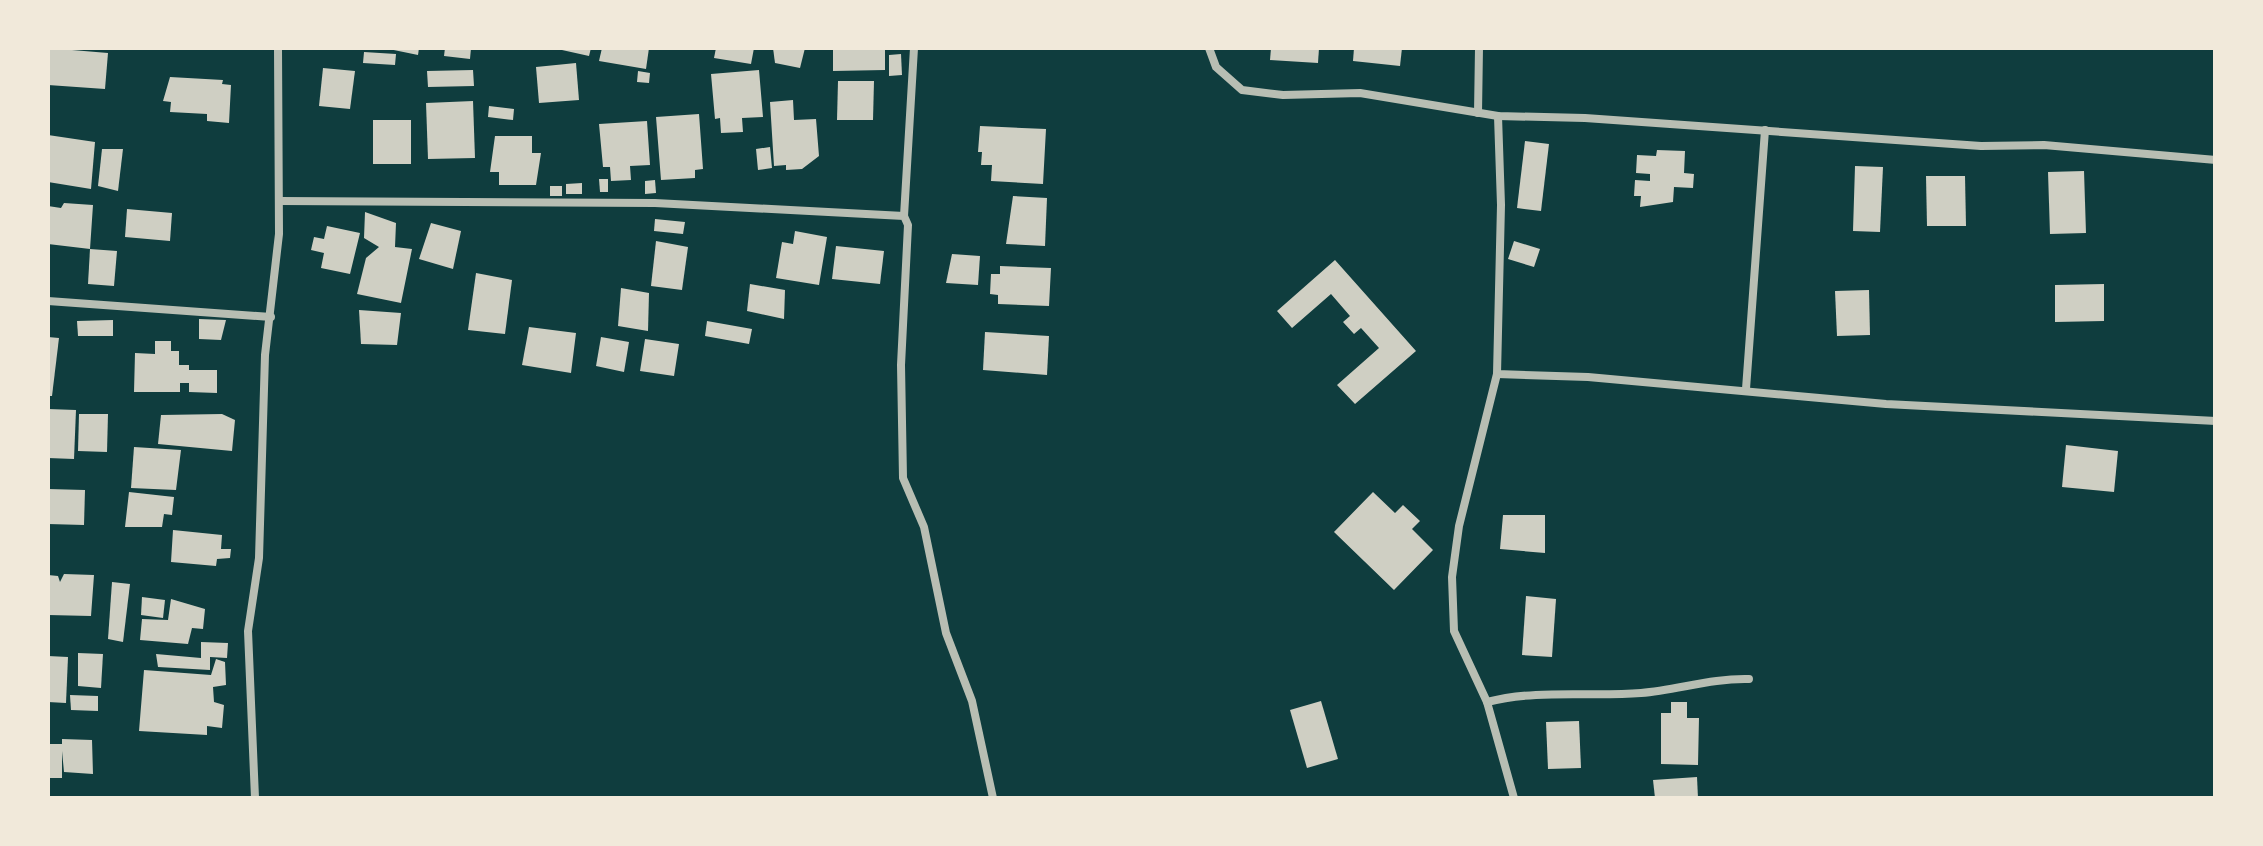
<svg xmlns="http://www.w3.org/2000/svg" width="2263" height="846" viewBox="0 0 2263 846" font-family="Mulish,sans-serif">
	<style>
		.building { fill: #cfcfc3 }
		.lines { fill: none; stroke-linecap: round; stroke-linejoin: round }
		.minor { stroke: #b8beb3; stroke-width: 8 }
	</style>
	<rect width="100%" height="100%" fill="#0f3d3e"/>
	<g class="building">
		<polygon points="48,48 108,53 105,89 48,85"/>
		<polygon points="384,48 419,48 418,55"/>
		<polygon points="445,48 471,48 470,59 444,56"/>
		<polygon points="553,48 591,48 589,56"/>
		<polygon points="602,48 649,48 646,69 599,61"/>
		<polygon points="716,48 754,48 751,64 714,58"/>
		<polygon points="773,48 805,48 800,68 775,63"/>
		<polygon points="833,48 885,48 885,70 833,71"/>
		<polygon points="1271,48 1319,48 1318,63 1270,60"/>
		<polygon points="1354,48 1402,48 1400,66 1353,61"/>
		<polygon points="364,52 396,54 395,65 363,63"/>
		<polygon points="901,54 902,75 889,76 889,55"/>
		<polygon points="576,63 579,100 539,103 536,67"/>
		<polygon points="323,68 355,71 350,109 319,106"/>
		<polygon points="473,70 474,86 428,87 427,71"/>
		<polygon points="759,70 763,117 742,118 743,132 721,133 720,118 715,119 711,74"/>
		<polygon points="638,71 650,73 649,83 637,82"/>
		<polygon points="170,77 223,80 222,84 231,85 229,123 207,121 207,114 170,112 171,102 163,101"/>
		<polygon points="838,81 874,81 873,120 837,120"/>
		<polygon points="793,100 794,120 816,119 819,156 802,169 786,170 786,165 774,166 770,102"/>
		<polygon points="473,101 475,158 428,159 426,103"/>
		<polygon points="489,106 514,109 513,120 488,117"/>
		<polygon points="699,114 703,169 695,170 695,178 661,180 656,117"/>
		<rect x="373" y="120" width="38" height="44"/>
		<polygon points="647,121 650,165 630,166 631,180 611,181 610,167 603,167 599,124"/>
		<polygon points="980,126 1046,129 1043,184 991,181 992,165 981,165 982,152 978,152"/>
		<polygon points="48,135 95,142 91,189 48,182"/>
		<polygon points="495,136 532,136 532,153 541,153 536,185 499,185 499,172 490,172"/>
		<polygon points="1525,141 1549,144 1541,211 1517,208"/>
		<polygon points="770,147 772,168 758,170 756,149"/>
		<polygon points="102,149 123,149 118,191 98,186"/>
		<polygon points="1657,150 1685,151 1684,173 1694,174 1693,188 1674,187 1673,202 1640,207 1641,196 1634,196 1635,180 1650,181 1650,174 1636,173 1637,155 1656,156"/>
		<polygon points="1855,166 1883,167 1880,232 1853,231"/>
		<polygon points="2084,171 2086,233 2050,234 2048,172"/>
		<polygon points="1926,176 1965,176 1966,226 1927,226"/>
		<polygon points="599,179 608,179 608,192 600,192"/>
		<polygon points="655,180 656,193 645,194 645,181"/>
		<polygon points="582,183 582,194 566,194 566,184"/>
		<rect x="550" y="186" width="12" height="10"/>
		<polygon points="1013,196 1047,198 1045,246 1006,244"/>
		<polygon points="64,203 93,205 90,249 48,244 48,206 61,208"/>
		<polygon points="127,209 172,213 170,241 125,237"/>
		<polygon points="365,212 396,223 395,247 412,249 401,303 357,294 366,258 379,247 364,238"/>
		<polygon points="655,219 685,222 683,234 654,231"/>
		<polygon points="431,223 461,231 453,269 419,259"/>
		<polygon points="327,226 360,233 350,274 321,268 324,253 311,250 314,237 324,239"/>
		<polygon points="795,231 827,237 819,285 776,278 782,242 793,244"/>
		<polygon points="656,241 688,247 682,290 651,286"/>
		<polygon points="1514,241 1540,249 1534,267 1508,259"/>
		<polygon points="836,246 884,251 880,284 832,279"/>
		<polygon points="90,249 117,251 114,286 88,284"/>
		<polygon points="952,254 980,256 978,285 946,283"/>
		<polygon points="1335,260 1416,351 1355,404 1337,385 1379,348 1361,328 1354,334 1343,322 1350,316 1331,294 1292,328 1277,311"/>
		<polygon points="1000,266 1051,268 1049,306 998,304 998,295 990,294 991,274 1000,274"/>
		<polygon points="476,273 512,280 505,334 468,330"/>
		<polygon points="750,284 785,290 784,319 747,311"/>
		<polygon points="2104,284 2104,321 2055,322 2055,285"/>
		<polygon points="621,288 649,293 648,331 618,326"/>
		<polygon points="1869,290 1870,335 1837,336 1835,291"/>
		<polygon points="359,310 401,313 397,345 361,344"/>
		<polygon points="199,319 226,320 221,340 199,339"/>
		<polygon points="113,320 113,336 78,336 77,321"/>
		<polygon points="707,321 752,329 749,344 705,336"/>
		<polygon points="529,327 576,333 571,373 522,365"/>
		<polygon points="985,332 1049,336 1047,375 983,370"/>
		<polygon points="48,337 59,338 52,396 48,396"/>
		<polygon points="601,337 629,342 624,372 596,366"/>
		<polygon points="645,339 679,344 674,376 640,371"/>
		<polygon points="155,341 171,341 171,351 179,351 179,365 189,365 189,370 217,370 217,393 189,392 189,383 180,383 180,392 134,392 135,353 155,354"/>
		<polygon points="48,409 76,410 74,459 48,458"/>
		<polygon points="79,414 108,414 107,452 78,451"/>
		<polygon points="222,414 235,420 232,451 158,444 161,415"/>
		<polygon points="2066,445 2118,451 2114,492 2062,487"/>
		<polygon points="134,447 181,450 176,490 131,488"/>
		<polygon points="48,489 85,490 84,525 48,524"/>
		<polygon points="129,492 174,497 172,515 164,514 162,527 125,527"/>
		<polygon points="1373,492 1395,513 1403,505 1420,521 1412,529 1433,550 1394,590 1334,532"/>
		<polygon points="1503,515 1545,515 1545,553 1500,549"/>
		<polygon points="173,530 222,535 221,549 231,549 230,558 217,559 216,566 171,562"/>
		<polygon points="64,574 94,575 91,616 48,615 48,575 58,576 60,582"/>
		<polygon points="112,582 130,584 123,642 108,639"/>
		<polygon points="1526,596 1556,599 1552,657 1522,655"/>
		<polygon points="142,597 165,600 163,618 141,615"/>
		<polygon points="171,599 205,609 203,629 192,628 188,644 140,640 142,619 168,620"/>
		<polygon points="201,642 228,643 227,658 210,657 210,670 158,667 156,654 201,658"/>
		<polygon points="78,653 103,654 101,688 78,686"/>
		<polygon points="48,656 68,657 66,703 48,702"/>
		<polygon points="216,659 225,662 226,685 213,687 214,702 224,705 222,728 207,726 207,735 139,731 144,670 211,675"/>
		<polygon points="70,695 98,696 98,711 71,710"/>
		<polygon points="1321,701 1338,759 1307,768 1290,710"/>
		<polygon points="1671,702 1687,702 1687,718 1699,718 1698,765 1661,764 1661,713 1671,713"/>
		<polygon points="1579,721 1581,768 1548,769 1546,722"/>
		<polygon points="62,739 92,740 93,774 64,772 62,751 62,778 48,778 48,744 62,744"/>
		<polygon points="1697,777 1698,798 1655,798 1653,780"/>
	</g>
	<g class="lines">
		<g class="minor">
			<polyline points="1209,48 1216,67 1242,90 1283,95 1360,93 1498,116 1585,118 1981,146 2044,145 2216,160"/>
			<polyline points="1478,113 1479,48"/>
			<polyline points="1498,116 1501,205 1497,374 1588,377 1886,404 2216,421"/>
			<polyline points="280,201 655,203 904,216 908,225 901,365 903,478 924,527 946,633 972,701 993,798"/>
			<polyline points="904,216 914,48"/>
			<polyline points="48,301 271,317"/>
			<polyline points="1497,374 1459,526 1452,577 1454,631 1487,702 1514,798"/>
			<polyline points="1746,389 1765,130"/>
			<path d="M 1487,702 C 1538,689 1590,697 1641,693 C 1678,690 1711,678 1749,679"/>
			<polyline points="255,798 248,631 259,558 265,355 279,234 278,48"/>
		</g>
	</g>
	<rect width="2263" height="846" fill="none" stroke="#f1e9da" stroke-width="100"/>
</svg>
